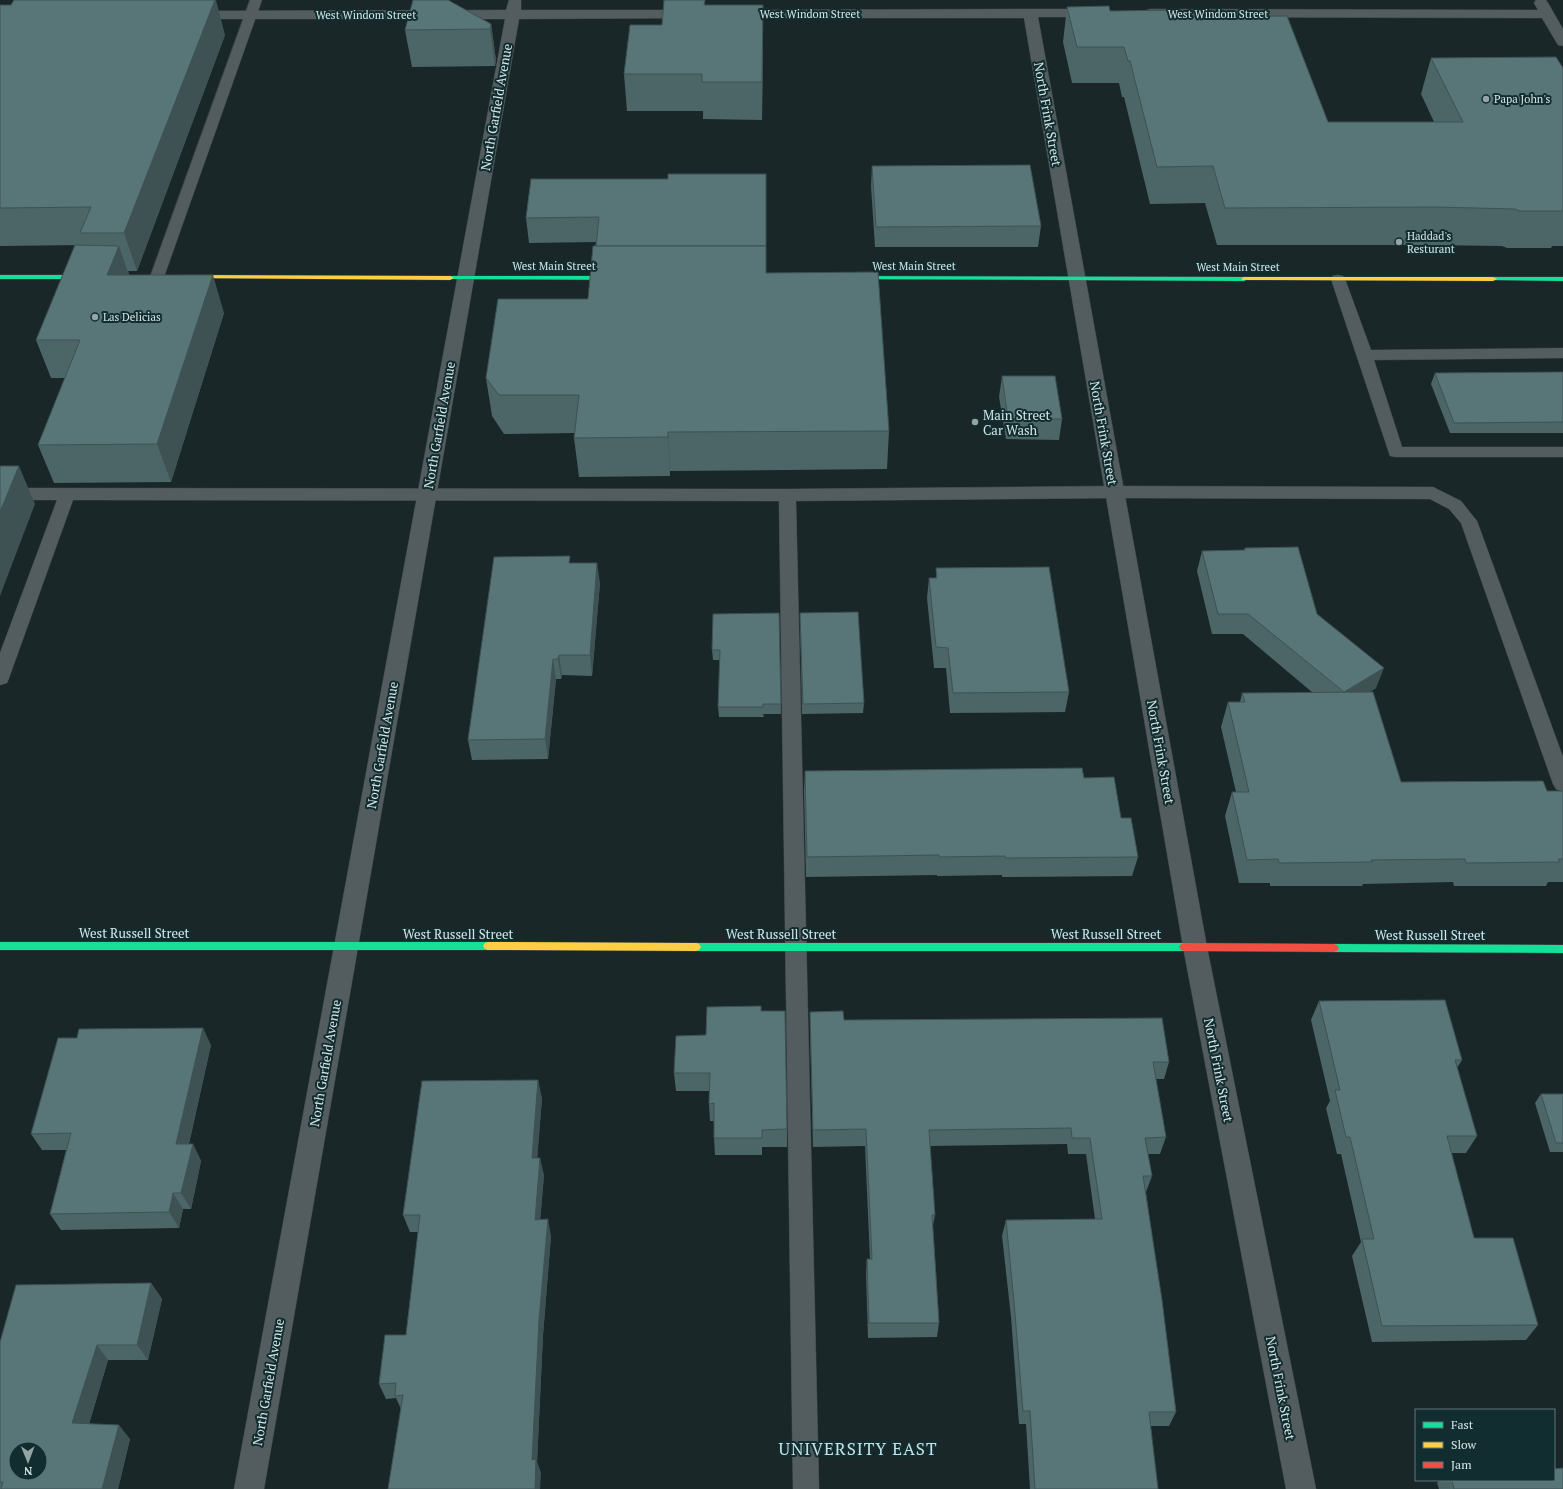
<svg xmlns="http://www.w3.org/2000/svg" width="1563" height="1489" viewBox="0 0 1563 1489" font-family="'PT Serif',serif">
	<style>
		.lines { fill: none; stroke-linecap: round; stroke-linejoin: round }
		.lane-casing { stroke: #384344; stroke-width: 1 }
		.street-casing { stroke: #384344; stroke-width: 1 }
		.fast-casing { stroke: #384344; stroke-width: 1 }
		.slow-casing { stroke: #384344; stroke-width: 1 }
		.jam-casing { stroke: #384344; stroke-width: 1 }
		.lane { fill: #535d5f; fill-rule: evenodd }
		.street { fill: #535d5f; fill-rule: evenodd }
		.fast { fill: #16e098; fill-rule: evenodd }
		.slow { fill: #ffcf43; fill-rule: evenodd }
		.jam { fill: #f24e42; fill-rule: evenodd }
		.wall { fill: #4c6567 }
		.shaded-wall { fill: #3e5254 }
		.building { fill: #587578; stroke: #3e5254; fill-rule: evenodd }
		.poi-dot { fill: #95a4a6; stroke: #122d30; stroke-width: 1.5 }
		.labels { text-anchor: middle; stroke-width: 4; stroke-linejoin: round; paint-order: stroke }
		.far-street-label { font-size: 11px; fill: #d8e7e9; stroke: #122d30 }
		.far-poi-label { font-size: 11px; fill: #d8e7e9; stroke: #122d30; text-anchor: start }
		.street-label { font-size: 13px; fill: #d8e7e9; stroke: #122d30 }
		.poi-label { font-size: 13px; fill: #d8e7e9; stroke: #122d30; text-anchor: start }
		.near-neighbourhood-label { font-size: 17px; letter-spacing: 1px; fill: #c4e2e6; stroke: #122d30 }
	</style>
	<rect width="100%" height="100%" fill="#192729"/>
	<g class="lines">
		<g class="lane-casing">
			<g id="lane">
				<polygon points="250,0 262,0 164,277 162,280 157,281 152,280 150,277"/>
				<polygon points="1338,275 1343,276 1345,279 1371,350 1563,348 1563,358 1374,360 1402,447 1563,447 1563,457 1396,457 1390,456 1331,279 1333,276"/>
				<polygon points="1115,486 1433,487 1461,501 1477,521 1563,757 1563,792 1556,789 1553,784 1461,523 1449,509 1430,499 1115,498 796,501 819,1489 793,1489 779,501 73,500 9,678 7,683 0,685 0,653 57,500 0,500 0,488 787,489"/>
			</g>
		</g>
		<g class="street-casing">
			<g id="street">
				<polygon points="509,0 521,0 521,10 693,10 698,11 700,14 698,17 693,18 519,19 264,1489 234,1489 505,19 191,19 186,18 184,15 186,12 191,11 506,10"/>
				<polygon points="1536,0 1546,0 1548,3 1563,29 1563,46 1558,45 1542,18 1151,17 1146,16 1144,13 1146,10 1151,9 1538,10 1534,3"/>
				<polygon points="1030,9 1097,9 1102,10 1104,13 1102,16 1097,17 1038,17 1207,947 1316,1489 1286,1489 1183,947 1024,18 733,18 728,17 726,14 728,11 733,10"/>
			</g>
		</g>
		<g class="fast-casing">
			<g id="fast">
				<polygon points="0,275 91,275 95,277 91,279 0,279"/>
				<polygon points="450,276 621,276 625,278 621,280 448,279 446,278"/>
				<polygon points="849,276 1244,277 1248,279 1244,281 847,279 847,277"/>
				<polygon points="1493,277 1563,277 1563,281 1491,280 1491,278"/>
				<polygon points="0,942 488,942 491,943 493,946 491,949 488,950 0,950"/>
				<polygon points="696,943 1184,943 1187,944 1189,947 1187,950 1184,951 696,951 693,950 691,947 693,944"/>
				<polygon points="1334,944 1563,945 1563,953 1334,952 1331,951 1329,948 1331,945"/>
			</g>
		</g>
		<g class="slow-casing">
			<g id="slow">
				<polygon points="183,275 450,276 454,278 450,280 181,278 179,277"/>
				<polygon points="1244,277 1493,277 1497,279 1493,281 1242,280 1242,278"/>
				<polygon points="488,942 696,943 699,944 701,947 699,950 696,951 488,950 485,949 483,946 485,943"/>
			</g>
		</g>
		<g class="jam-casing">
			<polygon id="jam" points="1184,943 1334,944 1337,945 1339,948 1337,951 1334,952 1184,951 1181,950 1179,947 1181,944"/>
		</g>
		<use href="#lane" class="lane"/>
		<use href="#street" class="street"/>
		<use href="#fast" class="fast"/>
		<use href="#slow" class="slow"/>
		<use href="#jam" class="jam"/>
	</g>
	<g class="wall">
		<polygon points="705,0 705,5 763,5 763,41 762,120 703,119 703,111 627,111 624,74 662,25"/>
		<polygon points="0,5 225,35 137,271 128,271 129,275 224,313 171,482 54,483 38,445 65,378 51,378 36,340 85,245 0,246"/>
		<polygon points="1067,7 1183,17 1328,122 1434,122 1421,94 1431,58 1563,68 1563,246 1552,246 1551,248 1507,248 1502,246 1424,245 1217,245 1205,203 1150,204 1124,97 1122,97 1119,83 1072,83 1063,42"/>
		<polygon points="491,24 496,60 495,66 412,67 405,30"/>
		<polygon points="872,166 1041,226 1038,247 875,247 871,186"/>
		<polygon points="531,179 766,273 889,431 887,469 670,471 670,476 579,477 574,438 575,433 504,434 492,416 486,378 588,299 596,242 529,243 526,218"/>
		<polygon points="1563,372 1563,433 1450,433 1431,384 1435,373"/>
		<polygon points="1002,376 1062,419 1059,440 1006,439 999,397"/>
		<polygon points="1245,548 1317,614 1376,688 1369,692 1401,782 1547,791 1563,791 1563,882 1548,882 1546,886 1454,886 1453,882 1363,884 1362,886 1270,886 1270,883 1239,883 1225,816 1232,792 1236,792 1221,727 1228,702 1240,702 1242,693 1313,693 1243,634 1212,634 1197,571 1202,551 1244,550"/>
		<polygon points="571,563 600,583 592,676 562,675 561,679 556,679 548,759 472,760 468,740"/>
		<polygon points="936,568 1069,692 1065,712 950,713 946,668 934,668 927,598 929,578 936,578"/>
		<polygon points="779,613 781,714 763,714 764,717 719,717 718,707 720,660 713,660 712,650"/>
		<polygon points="800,613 864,703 863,713 802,714"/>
		<polygon points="805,771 1084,778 1121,818 1138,857 1132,876 1002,877 1002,875 937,876 937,875 806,877 804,791"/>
		<polygon points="1319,1001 1462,1060 1457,1068 1477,1136 1466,1153 1451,1153 1474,1238 1538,1325 1526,1340 1372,1342 1352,1256 1361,1242 1341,1154 1337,1154 1326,1108 1330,1101 1311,1020"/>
		<polygon points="761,1011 787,1129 787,1147 762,1147 762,1155 715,1155 714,1138 714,1121 710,1121 709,1104 709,1091 676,1091 674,1073 706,1035"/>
		<polygon points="810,1012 844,1020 1169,1062 1164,1079 1156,1079 1166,1137 1160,1154 1148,1154 1152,1176 1146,1192 1176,1412 1169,1426 1150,1426 1158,1489 1030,1489 1026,1424 1019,1424 1011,1317 1002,1236 1006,1220 1095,1219 1086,1154 1068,1154 1067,1144 930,1146 935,1215 933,1226 939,1323 937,1337 868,1338 866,1274 867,1259 870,1259 865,1146 813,1147 810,1029"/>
		<polygon points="211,1045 189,1144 193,1144 201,1161 191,1209 183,1209 179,1228 61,1230 50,1214 66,1150 42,1150 31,1134"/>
		<polygon points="1541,1094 1563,1094 1563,1152 1550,1152 1535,1103"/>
		<polygon points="542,1098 537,1158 544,1175 540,1219 551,1236 543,1335 537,1462 541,1473 401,1409 396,1398 386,1399 379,1384 406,1335 418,1232 410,1232 403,1215"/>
		<polygon points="151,1283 162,1299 148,1360 108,1360 89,1424 130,1439 118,1489 0,1489 0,1342"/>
		<polygon points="1440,1480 1554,1480 1563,1489 1439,1489 1437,1483"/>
	</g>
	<g class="shaded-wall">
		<polygon points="215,0 216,0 225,35 137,271 124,233"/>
		<polygon points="763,5 763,41 762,120 762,82"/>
		<polygon points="491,24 496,60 495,66 490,29"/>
		<polygon points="119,246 132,284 107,275"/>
		<polygon points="213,275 224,313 171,482 157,444"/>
		<polygon points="668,432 670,471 670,476 668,437"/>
		<polygon points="19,466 35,504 0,596 0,512"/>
		<polygon points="597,563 600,583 592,676 590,655"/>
		<polygon points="559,655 562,675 561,679 558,659"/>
		<polygon points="553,659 556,679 548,759 545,739"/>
		<polygon points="1384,668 1376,688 1337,713 1344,692"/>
		<polygon points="203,1028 211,1045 185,1161 176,1144"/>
		<polygon points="538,1080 542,1098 536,1175 532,1158"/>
		<polygon points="193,1144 201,1161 191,1209 181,1193"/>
		<polygon points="540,1158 544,1175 539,1236 535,1220"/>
		<polygon points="173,1193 183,1209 179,1228 169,1212"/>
		<polygon points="548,1219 551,1236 543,1335 537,1462 541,1473 540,1489 535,1489 532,1460 539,1320"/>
		<polygon points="151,1283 162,1299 148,1360 137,1345"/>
		<polygon points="97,1345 108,1360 85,1438 72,1423"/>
		<polygon points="119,1425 130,1439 118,1489 102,1489"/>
	</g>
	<g class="building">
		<polygon points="14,0 215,0 124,233 80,233 91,207 0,208 0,5 11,5"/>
		<polygon points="413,0 448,0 491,24 490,29 405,30"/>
		<polygon points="664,0 705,0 704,5 763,5 762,82 702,82 702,74 624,74 630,25 662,25"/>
		<polygon points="1109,6 1110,11 1181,10 1183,17 1287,16 1328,122 1463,122 1431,58 1556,57 1563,68 1563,211 1520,211 1515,209 1436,207 1225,208 1213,166 1157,167 1130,61 1128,61 1124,47 1077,47 1067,7"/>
		<polygon points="1030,165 1041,226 876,227 872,166"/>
		<polygon points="668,174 766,174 766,246 596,246 599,217 526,218 531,179 668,179"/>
		<polygon points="75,245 119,246 107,275 213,275 157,444 38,445 80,340 36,340"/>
		<polygon points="593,246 766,246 766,273 878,272 889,431 668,432 668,437 574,438 579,395 499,395 486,378 498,299 588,299"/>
		<polygon points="1563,372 1563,422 1454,423 1435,373"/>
		<polygon points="1002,376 1055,376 1062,419 1008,419"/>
		<polygon points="0,466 19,466 0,512"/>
		<polygon points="1298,547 1317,614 1384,668 1344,692 1248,614 1218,614 1202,551 1245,550 1245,548"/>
		<polygon points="570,556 569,563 597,563 590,655 559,655 558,659 553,659 545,739 468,740 494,557"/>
		<polygon points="1049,567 1069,692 953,693 948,648 936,647 929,578 937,578 936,568"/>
		<polygon points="858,612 864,703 803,704 800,613"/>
		<polygon points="779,613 781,704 763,704 763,707 718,707 720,650 712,650 713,614"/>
		<polygon points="1373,692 1401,782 1543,781 1547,791 1563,791 1563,859 1558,859 1560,862 1466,863 1465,859 1371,860 1372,862 1279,863 1278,859 1247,860 1232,792 1249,792 1228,702 1245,702 1242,693"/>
		<polygon points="1082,768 1084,778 1114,777 1121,818 1131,818 1138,857 1005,858 1005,856 939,857 939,855 807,857 805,771"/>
		<polygon points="1445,1000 1462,1060 1455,1060 1477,1136 1447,1136 1474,1238 1513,1238 1538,1325 1382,1326 1362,1239 1374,1239 1350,1137 1346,1137 1335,1090 1340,1090 1319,1001"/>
		<polygon points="761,1006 761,1011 785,1011 787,1129 762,1130 762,1138 714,1138 714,1103 709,1104 710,1073 674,1073 676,1036 706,1035 707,1007"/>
		<polygon points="843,1011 844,1020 1162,1018 1169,1062 1153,1062 1166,1137 1145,1138 1152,1176 1143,1176 1162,1300 1176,1412 1149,1412 1158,1489 1035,1489 1030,1411 1023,1411 1014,1302 1006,1220 1102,1219 1090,1138 1072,1138 1071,1128 929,1130 935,1215 932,1215 939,1323 869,1323 867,1259 872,1259 866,1129 813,1130 810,1012"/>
		<polygon points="203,1028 176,1144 193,1144 181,1193 173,1193 169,1212 50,1214 71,1133 31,1134 58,1038 77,1038 79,1029"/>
		<polygon points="538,1080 532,1158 540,1158 535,1220 548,1219 539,1320 532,1460 536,1459 535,1489 388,1489 403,1395 395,1396 396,1383 379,1384 385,1335 406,1335 420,1215 403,1215 422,1081"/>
		<polygon points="1541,1094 1563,1094 1563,1143 1556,1143"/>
		<path d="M 151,1283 L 137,1345 L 97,1345 L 72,1423 L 119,1425 L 102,1489 L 1,1489 L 3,1482 L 0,1482 L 0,1342 L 16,1285 ZM 16,1449 L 40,1449 L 40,1473 L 16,1473 Z"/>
		<polygon points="1563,1468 1563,1489 1454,1489 1452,1480 1554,1480 1554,1469"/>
	</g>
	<g class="poi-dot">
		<circle cx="1486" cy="99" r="4"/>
		<circle cx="1399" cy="242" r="4"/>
		<circle cx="95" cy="317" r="4"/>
		<circle cx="975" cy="422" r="4"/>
	</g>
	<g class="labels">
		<g class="far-street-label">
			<text x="810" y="18">West Windom Street</text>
			<text x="1218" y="18">West Windom Street</text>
			<text x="366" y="19">West Windom Street</text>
			<text x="554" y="270">West Main Street</text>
			<text x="914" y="270">West Main Street</text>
			<text x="1238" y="271">West Main Street</text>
		</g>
		<g class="far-poi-label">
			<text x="1494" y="103">Papa John's</text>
			<text x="1407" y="240">Haddad's<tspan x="1407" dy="13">Resturant</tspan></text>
			<text x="103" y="321">Las Delicias</text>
		</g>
		<g class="street-label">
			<text transform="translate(496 107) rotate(-80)" y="5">North Garfield Avenue</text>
			<text transform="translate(1048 114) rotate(80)" y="5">North Frink Street</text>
			<text transform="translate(439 425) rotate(-80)" y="5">North Garfield Avenue</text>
			<text transform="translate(1104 433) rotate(80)" y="5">North Frink Street</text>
			<text transform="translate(382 745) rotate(-80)" y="5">North Garfield Avenue</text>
			<text transform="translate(1161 752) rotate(80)" y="5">North Frink Street</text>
			<text x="134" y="938">West Russell Street</text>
			<text x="458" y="939">West Russell Street</text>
			<text x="781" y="939">West Russell Street</text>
			<text x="1106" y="939">West Russell Street</text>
			<text x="1430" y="940">West Russell Street</text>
			<text transform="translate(325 1063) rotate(-80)" y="5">North Garfield Avenue</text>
			<text transform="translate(1219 1070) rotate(79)" y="5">North Frink Street</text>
			<text transform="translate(268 1382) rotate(-80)" y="5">North Garfield Avenue</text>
			<text transform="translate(1281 1388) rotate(79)" y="5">North Frink Street</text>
		</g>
		<g class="poi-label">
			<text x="983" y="420">Main Street<tspan x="983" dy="15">Car Wash</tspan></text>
		</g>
		<g class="near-neighbourhood-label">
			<text x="858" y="1455">UNIVERSITY EAST</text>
		</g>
	</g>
	<rect x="1415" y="1409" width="140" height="72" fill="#122d30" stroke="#61777a"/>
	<rect x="1423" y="1422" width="20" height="6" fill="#16e098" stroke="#61777a"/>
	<text x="1451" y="1429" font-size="12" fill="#d8e7e9">Fast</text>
	<rect x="1423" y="1442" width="20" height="6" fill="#ffcf43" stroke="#61777a"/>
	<text x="1451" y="1449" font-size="12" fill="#d8e7e9">Slow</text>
	<rect x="1423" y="1462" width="20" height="6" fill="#f24e42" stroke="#61777a"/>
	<text x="1451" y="1469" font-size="12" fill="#d8e7e9">Jam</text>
	<g transform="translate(28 1461) rotate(179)"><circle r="19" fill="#122d30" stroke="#61777a"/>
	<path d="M0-3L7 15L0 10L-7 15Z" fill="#95a4a6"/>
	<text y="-6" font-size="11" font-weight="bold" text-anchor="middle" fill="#d8e7e9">N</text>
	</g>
</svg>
